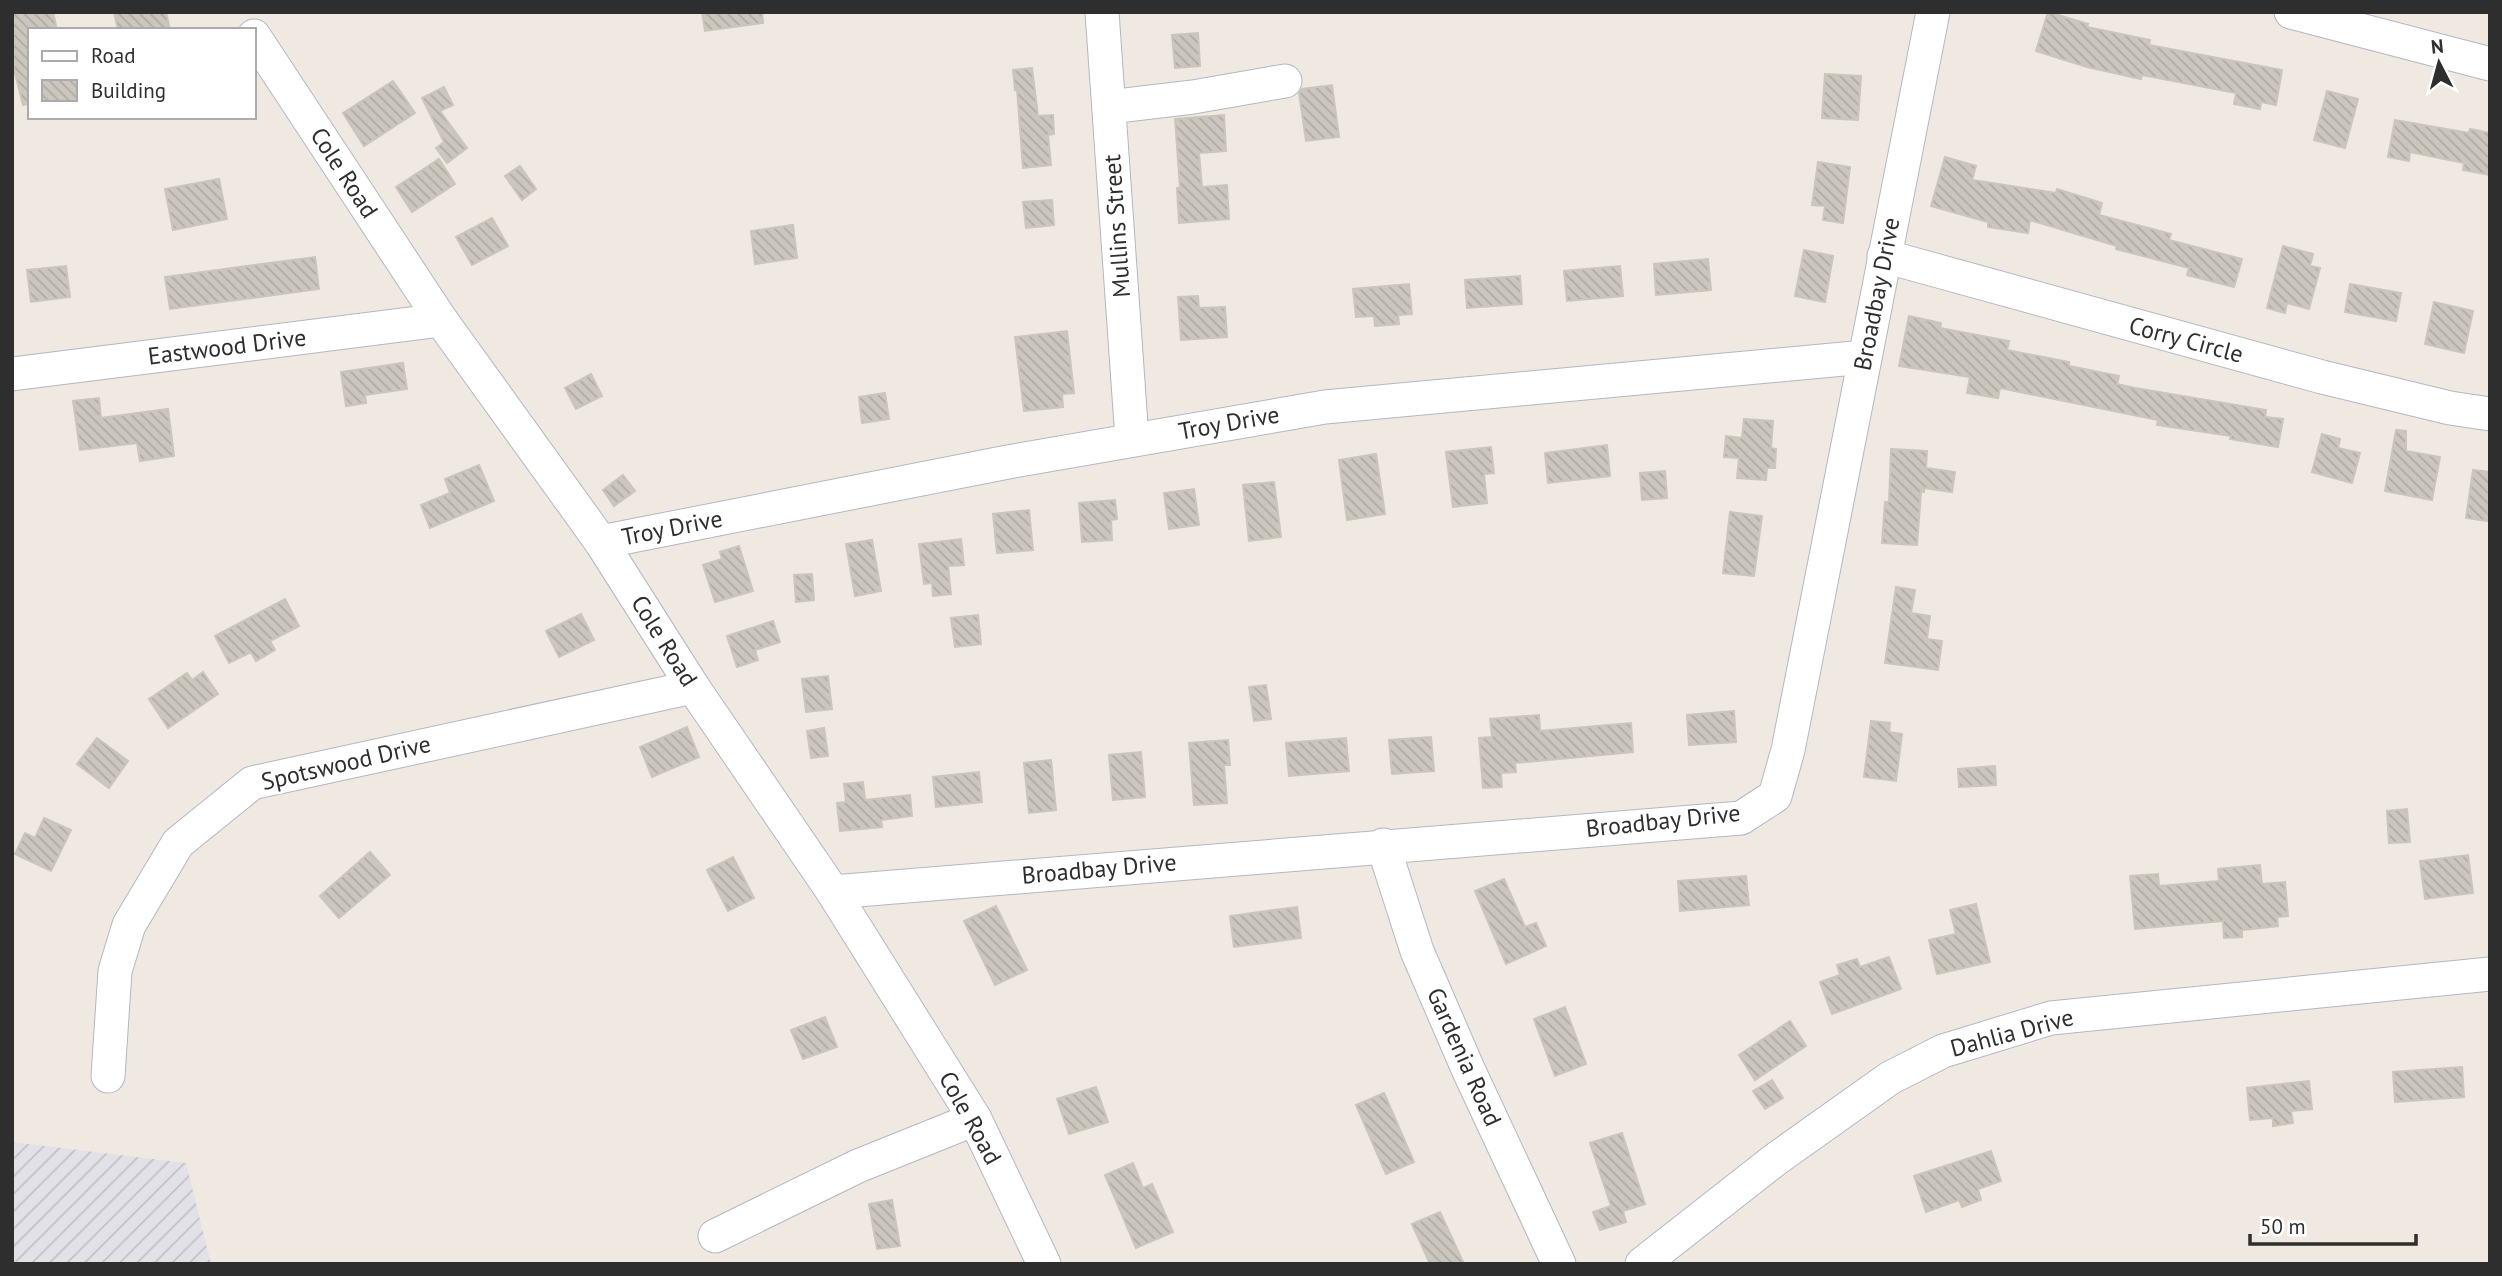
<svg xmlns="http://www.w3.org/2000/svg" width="2502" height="1276" viewBox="0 0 2502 1276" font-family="'PT Sans',sans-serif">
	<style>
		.industrial { fill: url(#industrial-furrows) }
		.building { fill: url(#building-back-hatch); stroke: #cbc5ba; stroke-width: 2 }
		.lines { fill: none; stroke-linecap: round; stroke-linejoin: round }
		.minor-casing { stroke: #b4b7c1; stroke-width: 35 }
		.minor { stroke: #fff; stroke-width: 33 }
		.labels { text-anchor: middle; stroke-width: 5; stroke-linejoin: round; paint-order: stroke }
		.street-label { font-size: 24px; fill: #2e2e2e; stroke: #fff }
	</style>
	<defs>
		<pattern id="industrial-furrows" width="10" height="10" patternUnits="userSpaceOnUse" patternTransform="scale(1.75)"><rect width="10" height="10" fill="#e3e1e8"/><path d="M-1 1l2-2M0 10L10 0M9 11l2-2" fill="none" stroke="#c3c1c7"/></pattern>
		<pattern id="building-back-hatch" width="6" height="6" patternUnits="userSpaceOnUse" patternTransform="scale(1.75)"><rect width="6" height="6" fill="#cbc7bf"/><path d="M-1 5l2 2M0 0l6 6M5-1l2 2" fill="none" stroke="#afaba4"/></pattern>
	</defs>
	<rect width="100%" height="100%" fill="#efe9e1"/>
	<polygon class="industrial" points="12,1142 186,1163 211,1264 12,1264"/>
	<g class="building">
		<polygon points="12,12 53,12 57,30 30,30 30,104 23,105 12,61"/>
		<polygon points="114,12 166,12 170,30 118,30"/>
		<polygon points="702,12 762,12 763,23 705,31"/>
		<polygon points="2048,12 2088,24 2087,27 2150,40 2149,45 2282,70 2276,105 2261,102 2260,109 2234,104 2236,93 2142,75 2141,79 2087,67 2036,51"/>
		<polygon points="1198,33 1200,66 1175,68 1172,35"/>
		<polygon points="1032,68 1038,116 1053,115 1054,134 1048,135 1051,165 1023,168 1017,89 1015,90 1013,70"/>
		<polygon points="1825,74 1861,76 1858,120 1822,118"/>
		<polygon points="393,81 415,113 364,146 343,113"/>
		<polygon points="1332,85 1339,137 1306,141 1299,93 1302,89"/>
		<polygon points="444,87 453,105 440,111 467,148 447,163 436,148 444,142 422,98"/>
		<polygon points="2327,91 2358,99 2345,148 2314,140"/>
		<polygon points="1224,115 1226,151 1199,153 1202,187 1227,185 1229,219 1179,223 1177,188 1180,188 1175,119"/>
		<polygon points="2395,120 2469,133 2470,129 2490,133 2490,175 2463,170 2464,163 2410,152 2409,161 2388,157"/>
		<polygon points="1945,157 1976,166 1972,180 2056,193 2057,189 2102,203 2099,215 2171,234 2169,240 2242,259 2234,287 2187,275 2189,268 2116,249 2117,246 2030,220 2028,233 1988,227 1988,222 1931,206"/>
		<polygon points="439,159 455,184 412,212 396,187"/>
		<polygon points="1818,162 1850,167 1843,223 1823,220 1825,206 1812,205"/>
		<polygon points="520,166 536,189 522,200 505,176"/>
		<polygon points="219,179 227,219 173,230 165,189"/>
		<polygon points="1052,200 1054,225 1026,228 1023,202"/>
		<polygon points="492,218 508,246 472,265 456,237"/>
		<polygon points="793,225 797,258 755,264 751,231"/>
		<polygon points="2283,246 2313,254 2310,266 2320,268 2309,309 2287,303 2285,313 2267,308"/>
		<polygon points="1804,250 1833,256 1825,302 1795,296"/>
		<polygon points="315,257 319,289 170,309 165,277"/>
		<polygon points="1708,259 1711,290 1656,295 1654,264"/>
		<polygon points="66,266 70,297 31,302 27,270"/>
		<polygon points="1620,266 1623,296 1567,301 1564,271"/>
		<polygon points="1520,276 1522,304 1467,308 1465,280"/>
		<polygon points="1409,284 1412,314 1398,315 1399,324 1375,326 1374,316 1356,317 1353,289"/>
		<polygon points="2350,284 2401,293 2396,321 2345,312"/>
		<polygon points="1198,296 1199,308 1225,307 1227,337 1181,340 1178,297"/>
		<polygon points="2434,302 2473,311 2464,353 2425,344"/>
		<polygon points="1909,316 1941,323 1940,328 2009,341 2007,350 2069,362 2069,366 2119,376 2117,384 2135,388 2266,410 2265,417 2283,419 2278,447 2230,439 2231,436 2157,425 2158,420 2000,388 1998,398 1967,393 1970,377 1899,366"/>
		<polygon points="1067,331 1074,393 1062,394 1063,407 1024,411 1015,337"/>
		<polygon points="403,363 407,389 365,395 366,403 346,406 341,372"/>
		<polygon points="591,374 602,396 576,409 565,388"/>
		<polygon points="885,393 889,419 862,423 859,397"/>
		<polygon points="99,398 101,418 168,409 174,456 140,461 137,443 80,450 73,401"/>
		<polygon points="1744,419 1773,421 1771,448 1776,449 1775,468 1767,468 1766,480 1737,478 1739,458 1724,457 1726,436 1742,438"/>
		<polygon points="2396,430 2406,431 2406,451 2440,457 2432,500 2385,491"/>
		<polygon points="2322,434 2340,439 2338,448 2360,453 2352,483 2312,472"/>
		<polygon points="1607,445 1610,476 1548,483 1545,453"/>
		<polygon points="1491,447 1494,473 1484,474 1487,503 1453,507 1446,452"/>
		<polygon points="1891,449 1927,451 1926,468 1955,472 1952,492 1924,488 1924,492 1921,492 1917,545 1882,543 1885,502 1889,502"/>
		<polygon points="1376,454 1385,514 1347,520 1339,460"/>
		<polygon points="479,465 494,501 430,528 421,505 450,493 445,479"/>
		<polygon points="2473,470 2490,472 2488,521 2466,518"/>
		<polygon points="1665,471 1667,498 1642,500 1640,473"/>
		<polygon points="623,475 635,491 614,506 603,490"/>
		<polygon points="1274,482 1281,537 1249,541 1243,485"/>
		<polygon points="1194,489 1199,525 1169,529 1164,493"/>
		<polygon points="1115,500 1117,519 1111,520 1112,540 1082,542 1079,503"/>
		<polygon points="1029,510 1033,550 997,553 993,514"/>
		<polygon points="1730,512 1762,516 1754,576 1723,573"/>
		<polygon points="961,539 964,565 948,566 951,594 933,596 932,583 924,584 919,544"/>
		<polygon points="872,540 881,591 855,596 846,544"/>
		<polygon points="739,546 753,591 715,602 703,565 722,559 720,552"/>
		<polygon points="812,574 814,600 796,602 794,575"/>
		<polygon points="1896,587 1915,590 1911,613 1930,616 1927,639 1942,641 1938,670 1885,663"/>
		<polygon points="285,599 299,626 270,641 275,650 256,661 251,652 229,663 215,636"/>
		<polygon points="581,614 594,640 559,657 546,631"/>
		<polygon points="978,615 981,644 955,647 951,618"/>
		<polygon points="773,621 780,642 755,650 758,660 737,667 727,636"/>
		<polygon points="203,672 218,694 168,728 149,699 187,673 192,680"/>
		<polygon points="828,676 832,709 806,712 802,679"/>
		<polygon points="1266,685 1271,719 1254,721 1249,687"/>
		<polygon points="1734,711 1736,742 1689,745 1687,715"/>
		<polygon points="1539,715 1540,731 1631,723 1633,752 1515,763 1516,772 1501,773 1502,787 1483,788 1479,738 1492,737 1490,719"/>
		<polygon points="1871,721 1890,723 1889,732 1902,734 1896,781 1864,777"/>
		<polygon points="687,727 699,757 652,777 640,747"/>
		<polygon points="824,728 828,756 811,758 807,731"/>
		<polygon points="1431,737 1434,771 1392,774 1389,740"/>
		<polygon points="97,738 128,761 109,788 77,764"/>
		<polygon points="1346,738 1349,771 1289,776 1286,743"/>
		<polygon points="1228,740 1230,765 1224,765 1227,803 1194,805 1189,743"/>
		<polygon points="1141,752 1145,797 1113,800 1109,755"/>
		<polygon points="1051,760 1056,810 1029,813 1024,763"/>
		<polygon points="1995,766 1996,785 1959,787 1958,769"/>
		<polygon points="979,772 982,802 936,807 933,777"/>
		<polygon points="863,782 865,800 910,795 912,816 881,820 882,827 840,831 837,803 846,802 844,784"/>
		<polygon points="2407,809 2410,842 2389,843 2387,811"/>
		<polygon points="44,818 71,830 51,871 15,854 25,833 35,838"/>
		<polygon points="370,852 390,875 339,918 320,896"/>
		<polygon points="2468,855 2473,893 2425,899 2420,861"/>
		<polygon points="733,857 754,898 728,911 707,870"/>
		<polygon points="2260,865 2262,884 2285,882 2288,916 2277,917 2278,926 2242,930 2242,937 2224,938 2223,921 2135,929 2130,876 2158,874 2159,886 2219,881 2218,869"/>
		<polygon points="1746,876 1749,905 1680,911 1678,881"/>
		<polygon points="1504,879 1525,927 1536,923 1546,946 1506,964 1475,891"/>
		<polygon points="1976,904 1990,962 1937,974 1929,940 1956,934 1950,910"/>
		<polygon points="996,906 1027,970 995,985 964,921"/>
		<polygon points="1297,907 1301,938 1234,947 1230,916"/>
		<polygon points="1889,957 1901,989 1832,1014 1820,982 1840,975 1837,965 1857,959 1860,967"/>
		<polygon points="1565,1007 1586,1064 1555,1076 1534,1019"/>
		<polygon points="825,1017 837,1047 803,1059 791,1030"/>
		<polygon points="1790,1021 1806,1046 1755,1080 1739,1055"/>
		<polygon points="2462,1067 2464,1097 2395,1102 2393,1072"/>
		<polygon points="1772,1080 1783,1098 1765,1109 1753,1091"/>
		<polygon points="2309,1081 2312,1109 2291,1111 2293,1123 2273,1126 2273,1118 2250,1120 2247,1088"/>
		<polygon points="1096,1087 1108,1122 1069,1134 1057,1099"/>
		<polygon points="1384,1093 1414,1162 1386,1174 1356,1105"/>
		<polygon points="1622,1133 1645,1204 1623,1211 1626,1222 1600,1230 1593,1212 1611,1206 1590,1143"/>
		<polygon points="1991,1151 2001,1181 1978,1189 1981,1200 1962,1207 1959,1200 1926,1212 1914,1176"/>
		<polygon points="1133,1163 1143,1188 1152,1184 1173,1232 1136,1248 1105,1175"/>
		<polygon points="892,1200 900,1246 877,1249 869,1204"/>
		<polygon points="1440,1212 1464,1264 1430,1264 1412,1224"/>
	</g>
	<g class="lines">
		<g class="minor-casing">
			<g id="minor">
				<polyline points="1102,12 1132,439"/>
				<polyline points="2291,12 2490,64"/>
				<polyline points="254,36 441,320 601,542 693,687 833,892 975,1119 1044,1264"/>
				<polyline points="1109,107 1193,97 1285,81"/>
				<polyline points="1884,256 2322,377 2450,408 2490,414"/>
				<polyline points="12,374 441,320"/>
				<polyline points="601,542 1008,462 1325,407 1865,357"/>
				<polyline points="1383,845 1417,951 1468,1069 1559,1264"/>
				<polyline points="833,892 1741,818 1775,796 1788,750 1933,12"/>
				<polyline points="108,1076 115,971 129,925 178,843 252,783 693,687"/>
				<polyline points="715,1236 858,1166 975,1119"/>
				<polyline points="1642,1264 1776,1159 1890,1078 1943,1051 2051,1018 2490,974"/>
			</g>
		</g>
		<use href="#minor" class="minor"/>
	</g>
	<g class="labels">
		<g class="street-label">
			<text transform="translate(344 173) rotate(57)" y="8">Cole Road</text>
			<text transform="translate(1117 226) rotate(-94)" y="8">Mullins Street</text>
			<text transform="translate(1877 294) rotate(-79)" y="8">Broadbay Drive</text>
			<text transform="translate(2186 340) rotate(15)" y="8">Corry Circle</text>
			<text transform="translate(227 347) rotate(-7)" y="8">Eastwood Drive</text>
			<text transform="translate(1229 423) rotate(-10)" y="8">Troy Drive</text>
			<text transform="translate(672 528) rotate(-11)" y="8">Troy Drive</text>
			<text transform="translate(664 641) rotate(58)" y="8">Cole Road</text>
			<text transform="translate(346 763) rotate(-13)" y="8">Spotswood Drive</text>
			<text transform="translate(1663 821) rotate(-6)" y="8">Broadbay Drive</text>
			<text transform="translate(1099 869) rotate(-5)" y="8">Broadbay Drive</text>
			<text transform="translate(2012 1033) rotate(-15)" y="8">Dahlia Drive</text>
			<text transform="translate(1464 1057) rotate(66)" y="8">Gardenia Road</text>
			<text transform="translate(970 1118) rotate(61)" y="8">Cole Road</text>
		</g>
	</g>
	<rect width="2502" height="1276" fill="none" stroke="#2e2e2e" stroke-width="28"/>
	<rect x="28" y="28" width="228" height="91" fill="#ffffff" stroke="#ababab" stroke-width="2"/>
	<rect x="42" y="51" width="35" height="10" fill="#ffffff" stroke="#ababab" stroke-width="2"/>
	<text x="91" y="63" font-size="21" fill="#2e2e2e">Road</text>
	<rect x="42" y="80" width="35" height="21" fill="url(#building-back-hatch)" stroke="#ababab" stroke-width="2"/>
	<text x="91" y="98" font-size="21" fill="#2e2e2e">Building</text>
	<g transform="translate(2439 63) rotate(354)" stroke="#ffffff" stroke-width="5" paint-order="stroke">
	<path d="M0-5L12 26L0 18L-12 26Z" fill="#2e2e2e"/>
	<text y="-10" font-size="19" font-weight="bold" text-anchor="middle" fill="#2e2e2e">N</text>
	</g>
	<path d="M2250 1234v10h166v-10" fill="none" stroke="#2e2e2e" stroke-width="3.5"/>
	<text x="2260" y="1234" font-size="21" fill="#2e2e2e" stroke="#ffffff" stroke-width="5" paint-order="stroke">50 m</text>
</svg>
